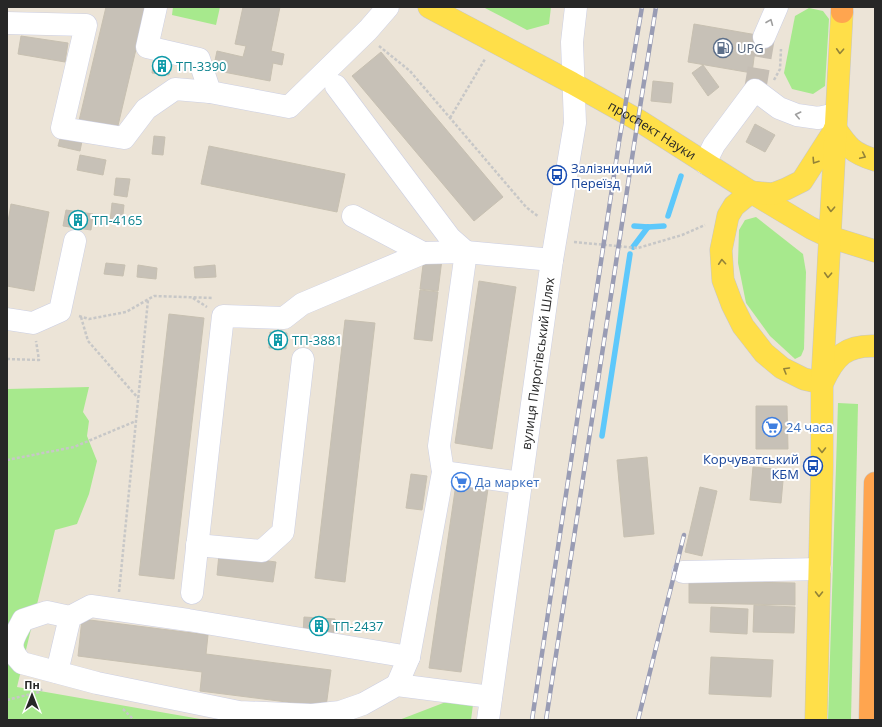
<svg xmlns="http://www.w3.org/2000/svg" width="882" height="727" viewBox="0 0 882 727" font-family="'Open Sans',sans-serif">
	<style>
		.green { fill: #a7e98d }
		.lines { fill: none; stroke-linecap: round; stroke-linejoin: round }
		.stream { stroke: #5dc8fb; stroke-width: 5.5 }
		.building { fill: #c7c1b7; stroke: #c7c0b1 }
		.minor-tunnel { stroke: #c5beb4; stroke-width: 22; stroke-dasharray: 22 11; stroke-linecap: butt }
		.minor-casing { stroke: #cccfe3; stroke-width: 23 }
		.major-casing { stroke: #c7c7c7; stroke-width: 23 }
		.highway-casing { stroke: #c7c7c7; stroke-width: 23 }
		.path { stroke: #c7c7c7; stroke-width: 2.5; stroke-dasharray: 3 2; stroke-linecap: butt }
		.minor { stroke: #fff; stroke-width: 22 }
		.major { stroke: #ffdf49; stroke-width: 22 }
		.highway { stroke: #ffa54f; stroke-width: 22 }
		.rail-casing { stroke: #999cb4; stroke-width: 4.5 }
		.rail { stroke: #fff; stroke-width: 3; stroke-dasharray: 9; stroke-linecap: butt }
		.oneway { stroke: #9e9e9e }
		.oneway2 { stroke: #938338 }
		.labels { text-anchor: middle; stroke-width: 4; stroke-linejoin: round; paint-order: stroke }
		.service-label { font-size: 13px; fill: #4e5e75; stroke: #fff; text-anchor: start }
		.culture-label { font-size: 13px; fill: #0d838f; stroke: #fff; text-anchor: start }
		.street-label { font-size: 13px; fill: #272727; stroke: #fff }
		.transit-label { font-size: 13px; fill: #164399; stroke: #fff; text-anchor: start }
		.shop-label { font-size: 13px; fill: #366cbe; stroke: #fff; text-anchor: start }
	</style>
	<rect width="100%" height="100%" fill="#ece4d7"/>
	<g class="green">
		<polygon points="173,7 220,7 216,25 172,15"/>
		<polygon points="483,7 551,7 549,24 527,30"/>
		<polygon points="809,8 823,11 829,19 825,86 813,94 792,89 784,73 795,16"/>
		<polygon points="756,217 803,254 806,272 804,349 801,356 795,359 770,336 746,303 738,263 739,230 745,220"/>
		<polygon points="89,387 83,412 89,421 87,436 97,461 89,494 77,524 55,530 17,687 206,720 7,720 7,389"/>
		<polygon points="838,403 858,404 851,720 828,720"/>
		<polygon points="474,697 471,720 399,720 451,700 458,704"/>
	</g>
	<g class="lines">
		<g class="stream">
			<polyline points="668,216 681,176"/>
			<polyline points="634,226 648,227 664,226"/>
			<polyline points="633,247 648,227"/>
			<polyline points="602,436 630,254"/>
		</g>
	</g>
	<g class="building">
		<polygon points="106,7 146,7 116,134 78,125"/>
		<polygon points="243,7 280,7 271,51 284,54 282,65 273,63 270,81 213,70 217,51 243,57 246,46 235,44"/>
		<polygon points="694,24 757,35 752,73 688,62"/>
		<polygon points="21,36 68,43 65,62 18,54"/>
		<polygon points="381,52 503,197 474,221 352,76"/>
		<polygon points="154,57 171,59 169,75 152,73"/>
		<polygon points="703,65 719,87 708,96 692,73"/>
		<polygon points="653,81 673,83 671,103 651,101"/>
		<polygon points="755,124 775,135 765,152 746,142"/>
		<polygon points="61,135 82,141 80,151 58,146"/>
		<polygon points="154,136 165,137 163,155 152,154"/>
		<polygon points="209,146 345,174 337,212 201,184"/>
		<polygon points="80,155 106,160 103,175 77,170"/>
		<polygon points="116,178 130,179 127,197 114,195"/>
		<polygon points="112,203 124,205 122,224 110,222"/>
		<polygon points="11,204 49,212 34,291 7,286 7,227"/>
		<polygon points="66,210 93,214 91,230 63,226"/>
		<polygon points="424,257 442,259 438,291 420,289"/>
		<polygon points="106,263 125,265 123,276 104,274"/>
		<polygon points="138,265 157,268 156,279 137,277"/>
		<polygon points="215,265 216,277 195,278 194,267"/>
		<polygon points="479,281 516,287 492,449 455,443"/>
		<polygon points="420,290 438,292 432,341 414,339"/>
		<polygon points="169,314 204,318 174,579 139,575"/>
		<polygon points="345,320 375,323 345,582 315,578"/>
		<polygon points="270,332 287,333 286,349 269,348"/>
		<polygon points="756,406 787,406 788,449 756,449"/>
		<polygon points="647,457 654,534 624,537 617,460"/>
		<polygon points="753,467 784,470 781,503 750,500"/>
		<polygon points="411,474 427,476 422,510 406,508"/>
		<polygon points="457,477 489,482 461,672 429,668"/>
		<polygon points="700,487 717,491 702,556 685,552"/>
		<polygon points="219,554 276,562 273,582 217,575"/>
		<polygon points="689,581 795,583 795,605 689,603"/>
		<polygon points="754,605 795,607 794,633 753,632"/>
		<polygon points="711,607 748,609 747,634 710,632"/>
		<polygon points="304,617 335,619 334,635 303,634"/>
		<polygon points="82,619 208,635 206,654 331,670 326,707 200,691 202,672 78,656"/>
		<polygon points="711,657 773,660 771,697 709,694"/>
	</g>
	<g class="lines">
		<polyline class="minor-tunnel" points="755,90 764,37"/>
		<g class="minor-casing">
			<g id="minor">
				<polyline points="156,7 147,47 199,59 210,92 289,107 368,30 388,7"/>
				<polyline points="7,23 86,25 62,128 124,138 146,109 175,89 210,92"/>
				<polyline points="764,37 777,7"/>
				<polyline points="336,86 450,238 466,252 439,446 443,472 409,657 397,685"/>
				<polyline points="705,163 714,145 755,90 779,108 797,115 818,118 836,114"/>
				<polyline points="353,216 423,253"/>
				<polyline points="7,319 33,323 60,311 75,241"/>
				<polyline points="443,472 522,483"/>
				<polyline points="197,545 262,551 283,532 303,359"/>
				<polyline points="683,572 820,569"/>
				<polyline points="192,593 223,316 284,318 302,304 423,253 466,252 552,260"/>
				<path d="M 70,617 L 47,612 L 23,620 C 14,638 5,646 22,663 L 97,683 L 239,712 L 312,715 L 340,712 L 363,704 L 397,685 L 491,697"/>
				<polyline points="57,672 70,617 91,606 188,620 409,657"/>
				<path id="s1" d="M 488,720 L 552,260 L 575,123 L 572,42 L 576,7"/>
			</g>
		</g>
		<g class="major-casing">
			<g id="major">
				<path id="s2" d="M 429,7 L 572,83 L 638,120 L 751,192 L 811,228 L 830,237 L 875,251"/>
				<path d="M 835,128 C 848,147 852,153 875,160"/>
				<path d="M 823,382 C 835,356 846,345 875,346"/>
				<polyline points="822,383 804,379 782,368 764,353 743,326 732,304 723,280 721,250 728,216 734,206 751,192 773,194 786,189 802,181 834,131"/>
				<polyline points="816,720 822,467 822,383 842,12"/>
			</g>
		</g>
		<g class="highway-casing">
			<g id="highway">
				<polyline points="842,12 842,7"/>
				<polyline points="870,720 875,483"/>
			</g>
		</g>
		<g class="path">
			<polyline points="379,46 410,71 526,207 539,217"/>
			<polyline points="774,80 780,69 781,49"/>
			<polyline points="450,118 485,59"/>
			<polyline points="574,242 638,248 682,235 705,225"/>
			<polyline points="193,298 207,307"/>
			<polyline points="79,316 89,319 126,312 154,296 213,298"/>
			<polyline points="81,317 88,341 138,398"/>
			<polyline points="7,359 39,360 36,341"/>
			<polyline points="7,460 74,447 136,421"/>
			<polyline points="119,592 148,300"/>
			<polyline points="7,700 39,692 42,689"/>
			<polyline points="123,709 134,720"/>
		</g>
		<use href="#minor" class="minor"/>
		<use href="#major" class="major"/>
		<use href="#highway" class="highway"/>
		<g class="rail-casing">
			<g id="rail">
				<polyline points="532,720 619,142 642,7"/>
				<polyline points="546,720 634,145 656,7"/>
				<polyline points="638,720 684,535"/>
			</g>
		</g>
		<use href="#rail" class="rail"/>
	</g>
	<defs><path id="oneway-chevron" d="M-2-3.5L2.5 0L-2 3.5" fill="none" stroke-width="1.6" stroke-linecap="round" stroke-linejoin="round"/></defs>
	<g class="oneway">
		<use href="#oneway-chevron" transform="translate(770 22) rotate(-68)"/>
		<use href="#oneway-chevron" transform="translate(798 115) rotate(-167)"/>
	</g>
	<g class="oneway2">
		<use href="#oneway-chevron" transform="translate(840 51) rotate(93)"/>
		<use href="#oneway-chevron" transform="translate(863 156) rotate(25)"/>
		<use href="#oneway-chevron" transform="translate(815 161) rotate(123)"/>
		<use href="#oneway-chevron" transform="translate(831 209) rotate(93)"/>
		<use href="#oneway-chevron" transform="translate(722 262) rotate(-94)"/>
		<use href="#oneway-chevron" transform="translate(828 275) rotate(93)"/>
		<use href="#oneway-chevron" transform="translate(786 370) rotate(-150)"/>
		<use href="#oneway-chevron" transform="translate(822 450) rotate(90)"/>
		<use href="#oneway-chevron" transform="translate(819 594) rotate(91)"/>
	</g>
	<defs>
		<g id="fuel-ring" transform="scale(1)"><circle r="9.5" fill="#fff" stroke="#5c6f8a" stroke-width="1.5"/><path d="M-5.5-6h7V0h2V4h1.3V-2.5L3-4.5l.8-.8L6-3V5H2.5V1h-1V6h-7ZM-4.2-4.7v3.2H.2V-4.7Z" fill="#5c6f8a"/></g>
		<g id="building-ring" transform="scale(1)"><circle r="9.5" fill="#fff" stroke="#0f9aa8" stroke-width="1.5"/><path d="M-4-6H4V6H1V3H-1V6H-4ZM-2.5-4.3h1.7v1.8h-1.7ZM.8-4.3h1.7v1.8H.8ZM-2.5-1h1.7V.8h-1.7ZM.8-1h1.7V.8H.8Z" fill="#0f9aa8"/></g>
		<g id="bus-ring" transform="scale(1)"><circle r="9.5" fill="#fff" stroke="#1a4fb4" stroke-width="1.5"/><path d="M-5-6H5V4H4V6H2V4H-2V6H-4V4H-5ZM-3.5-4V0h7V-4ZM-3.5 1.2v1.5H-2V1.2ZM2 1.2v1.5H3.5V1.2Z" fill="#1a4fb4"/></g>
		<g id="supermarket-ring" transform="scale(1)"><circle r="9.5" fill="#fff" stroke="#3f7fe0" stroke-width="1.5"/><path d="M-6-5.5h2.5l.6 2H6L4.5 2H-2.5L-4.4-4H-6ZM-1.5 3.2a1.3 1.3 0 1 0 .1 0ZM3 3.2a1.3 1.3 0 1 0 .1 0Z" fill="#3f7fe0"/></g>
	</defs>
	<g fill-rule="evenodd">
		<use href="#fuel-ring" x="723" y="48"/>
		<use href="#building-ring" x="162" y="66"/>
		<use href="#bus-ring" x="557" y="175"/>
		<use href="#building-ring" x="78" y="220"/>
		<use href="#building-ring" x="278" y="340"/>
		<use href="#supermarket-ring" x="772" y="427"/>
		<use href="#bus-ring" x="813" y="466"/>
		<use href="#supermarket-ring" x="461" y="482"/>
		<use href="#building-ring" x="319" y="626"/>
	</g>
	<g class="labels">
		<g class="service-label">
			<text x="737" y="53">UPG</text>
		</g>
		<g class="culture-label">
			<text x="176" y="71">ТП-3390</text>
			<text x="92" y="225">ТП-4165</text>
			<text x="292" y="345">ТП-3881</text>
			<text x="333" y="631">ТП-2437</text>
		</g>
		<g class="street-label">
			<text dy="5" stroke="none"><textPath href="#s2" startOffset="255">проспект Науки</textPath></text>
			<text dy="5" stroke="none"><textPath href="#s1" startOffset="360">вулиця Пирогівський Шлях</textPath></text>
		</g>
		<g class="transit-label">
			<text x="571" y="173">Залізничний<tspan x="571" dy="15">Переїзд</tspan></text>
			<text x="799" y="464" text-anchor="end">Корчуватський<tspan x="799" dy="15">КБМ</tspan></text>
		</g>
		<g class="shop-label">
			<text x="786" y="432">24 часа</text>
			<text x="475" y="487">Да маркет</text>
		</g>
	</g>
	<rect width="882" height="727" fill="none" stroke="#272727" stroke-width="16"/>
	<g transform="translate(32 695)" stroke="#ffffff" stroke-width="3" paint-order="stroke">
	<path d="M0-3L7 15L0 10L-7 15Z" fill="#272727"/>
	<text y="-6" font-size="11" font-weight="bold" text-anchor="middle" fill="#272727">Пн</text>
	</g>
</svg>
